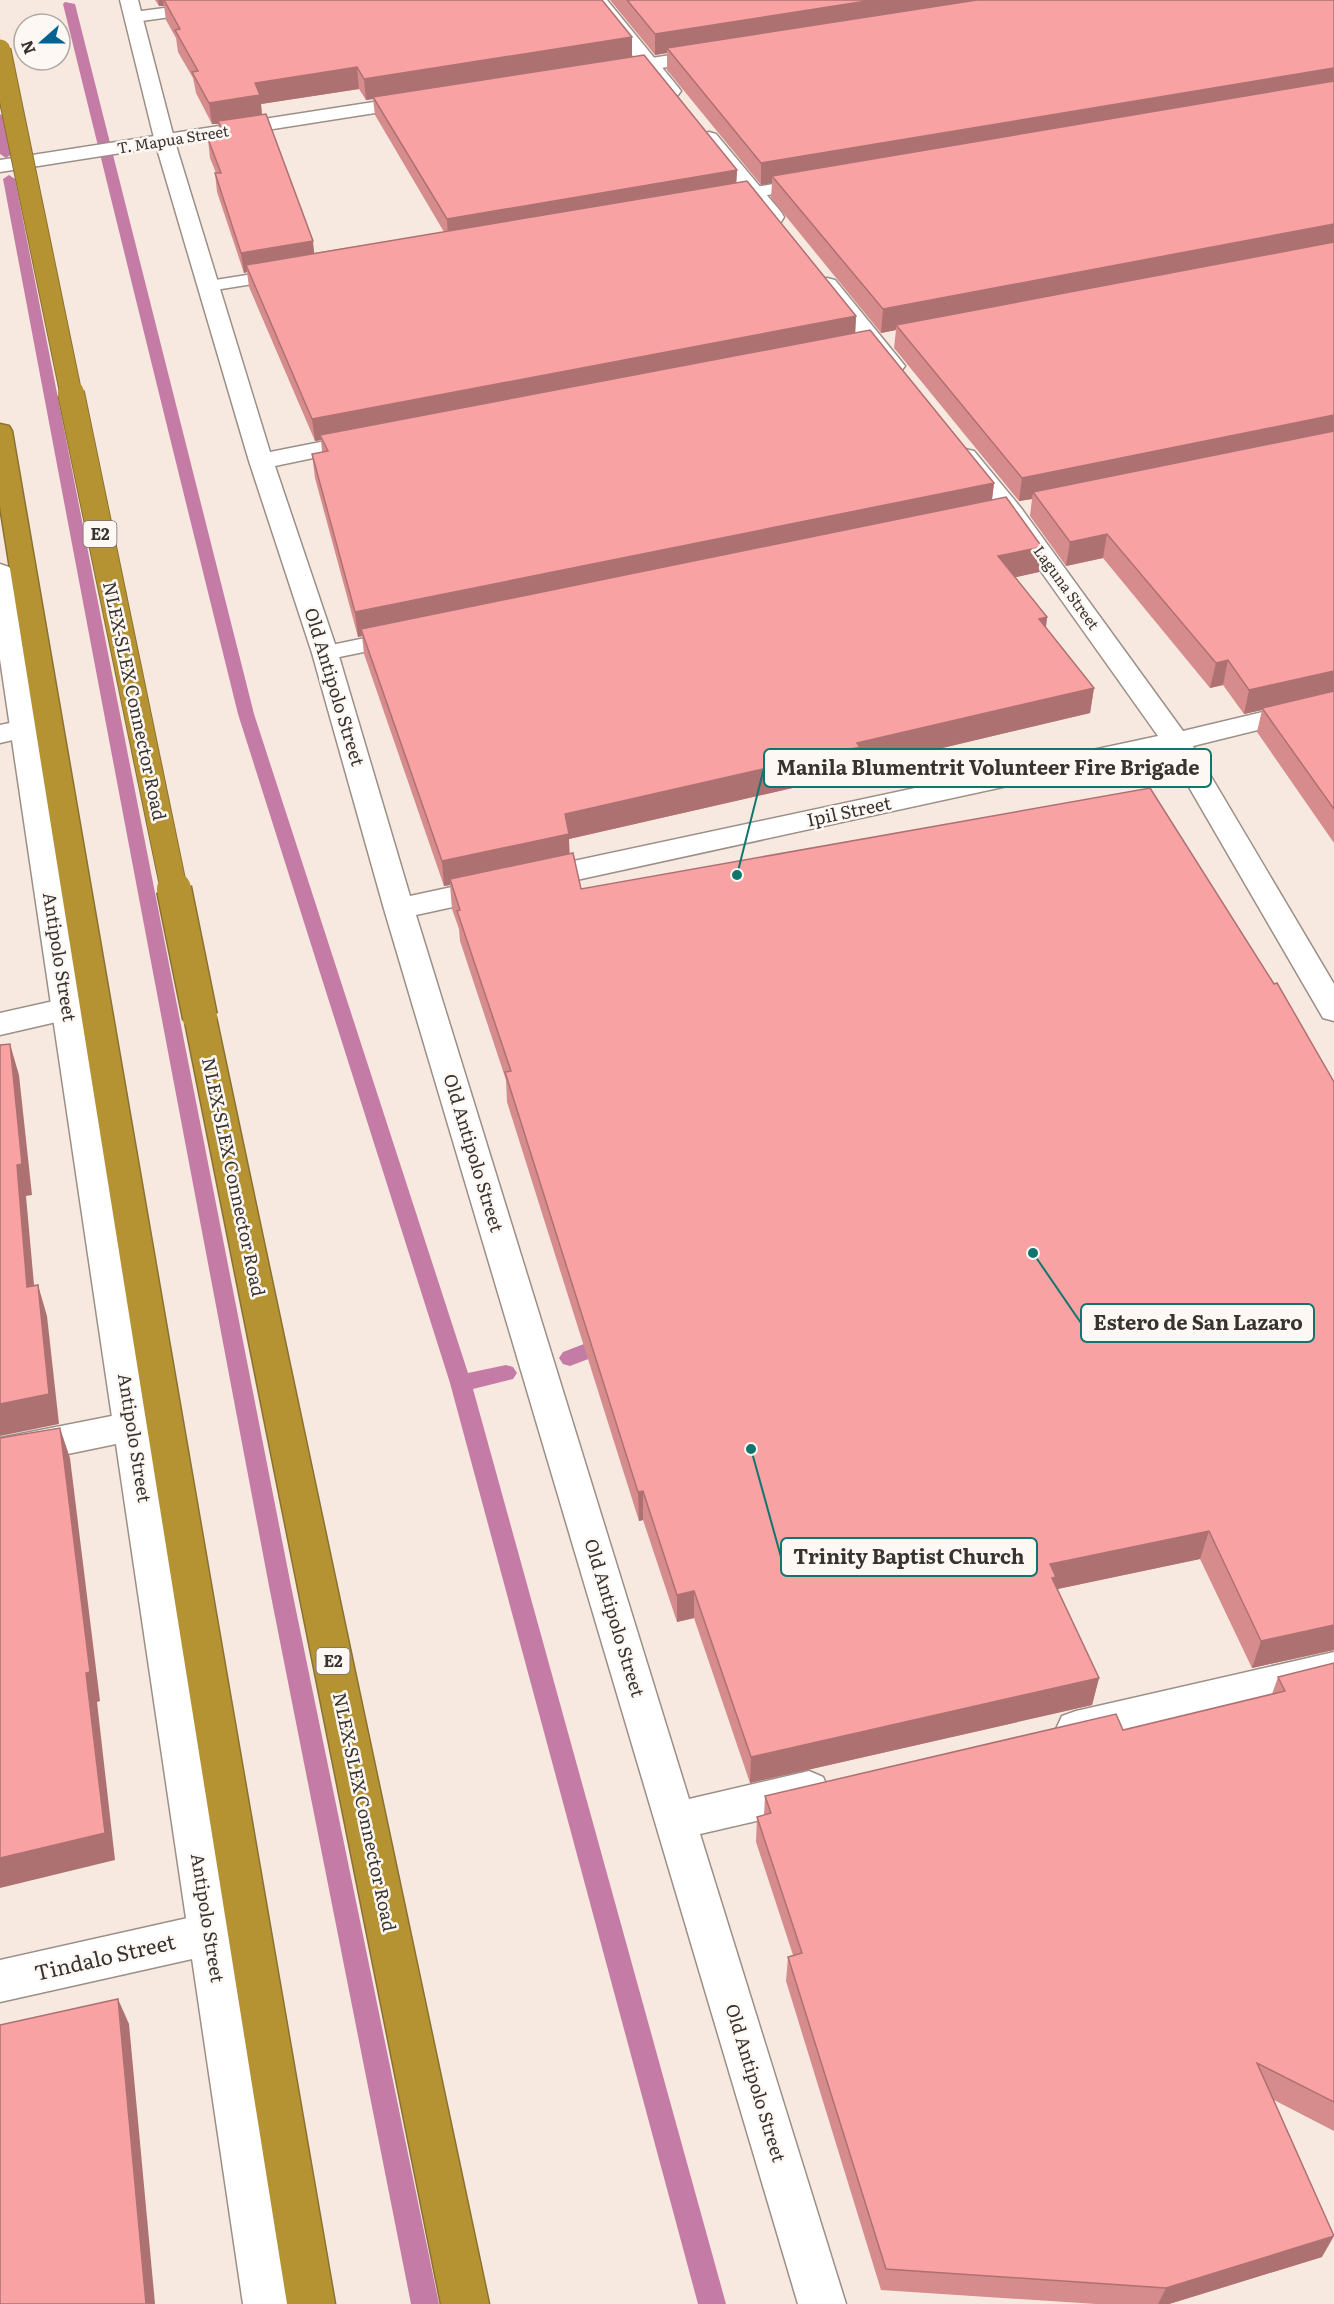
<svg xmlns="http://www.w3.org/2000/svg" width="1334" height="2304" viewBox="0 0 1334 2304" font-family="Literata,serif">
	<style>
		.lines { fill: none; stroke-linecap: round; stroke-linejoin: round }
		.stream { fill: #c47ca6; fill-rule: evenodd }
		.lane-casing { stroke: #9b8f87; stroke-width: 3 }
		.street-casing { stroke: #9b8f87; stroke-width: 3 }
		.secondary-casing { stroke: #9b8f87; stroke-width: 3 }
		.highway-casing { stroke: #8a7131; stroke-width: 3 }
		.lane { fill: #fff; fill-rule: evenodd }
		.street { fill: #fff; fill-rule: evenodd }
		.secondary { fill: #fff; fill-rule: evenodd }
		.highway { fill: #b69332; fill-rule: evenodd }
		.highway-bridge-far2-casing { stroke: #8a7131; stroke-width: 23; stroke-linecap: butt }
		.highway-bridge-far1-casing { stroke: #8a7131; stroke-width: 28; stroke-linecap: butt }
		.highway-bridge-casing { stroke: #8a7131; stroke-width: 37; stroke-linecap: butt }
		.highway-bridge-far2 { stroke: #b69332; stroke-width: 21 }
		.highway-bridge-far1 { stroke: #b69332; stroke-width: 26 }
		.highway-bridge { stroke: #b69332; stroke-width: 34 }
		.wall { fill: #d68b8c; fill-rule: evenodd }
		.shaded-wall { fill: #ae7172 }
		.building { fill: #f9a2a3; stroke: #ae7172; stroke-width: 1.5 }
		.labels { text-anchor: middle; stroke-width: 5; stroke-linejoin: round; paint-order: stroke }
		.far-street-label { font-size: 15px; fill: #393330; stroke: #fdf8f4 }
		.shield { fill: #fdf8f4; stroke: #746e6b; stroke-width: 1.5 }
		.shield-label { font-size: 16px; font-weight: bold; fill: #393330 }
		.street-label { font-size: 18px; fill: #393330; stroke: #fdf8f4 }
		.near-street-label { font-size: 21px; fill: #393330; stroke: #fdf8f4 }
		.leader { fill: none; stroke: #0f766e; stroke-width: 2 }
		.callout-dot { fill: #0f766e; stroke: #fdf8f4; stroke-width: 2 }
		.callout { fill: #fdf8f4; stroke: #0f766e; stroke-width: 2 }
		.callout-label { font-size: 20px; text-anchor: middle; font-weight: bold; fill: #393330 }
	</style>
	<rect width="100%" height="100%" fill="#f7e9e0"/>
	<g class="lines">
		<g class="stream">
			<polygon points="65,2 75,4 254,714 468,1373 506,1365 513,1367 517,1373 513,1379 473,1389 726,2304 698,2304 450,1383 238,714 63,4"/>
			<polygon points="0,114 6,118 12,154 6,158 0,154"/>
			<polygon points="9,175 15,179 291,1586 439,2304 411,2304 269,1586 3,179"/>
			<polygon points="610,1334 617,1336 620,1342 617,1348 570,1366 563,1364 559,1358 563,1352"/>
		</g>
		<g class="lane-casing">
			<g id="lane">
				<polygon points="225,0 267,0 259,5 134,22 126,17 134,12"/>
				<polygon points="808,178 814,179 817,183 814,187 727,202 718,197 727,192"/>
				<polygon points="285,269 291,270 294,274 291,278 209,291 200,286 209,281"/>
				<polygon points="399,631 407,633 410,638 407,643 325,660 317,658 314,653 317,648"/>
			</g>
		</g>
		<g class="street-casing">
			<g id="street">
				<polygon points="120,0 138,0 175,142 270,452 366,433 375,435 378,440 375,445 366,447 275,466 338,653 410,896 1158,736 1003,518 953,456 956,451 965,449 974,451 1021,508 1183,731 1334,695 1334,711 1193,746 1334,984 1334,1021 1323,1018 1168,751 416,915 689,1799 809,1771 823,1777 829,1790 823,1803 809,1809 700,1834 846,2304 798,2304 384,909 312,653 249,461 155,142"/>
				<polygon points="588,0 607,0 678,87 681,91 678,95 664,95"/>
				<polygon points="709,132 716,134 781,212 784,217 781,222 765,222 702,142 699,138 702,134"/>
				<polygon points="827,278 835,280 901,361 905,366 901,371 885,371 819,290 816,285 819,280"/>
				<polygon points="24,720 34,723 38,729 34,735 0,743 0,725"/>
				<polygon points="67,998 78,1001 83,1009 78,1017 0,1035 0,1013"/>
				<polygon points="132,1412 145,1416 150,1427 145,1438 0,1468 0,1438"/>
				<polygon points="1334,1652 1334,1686 1076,1747 1062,1742 1056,1729 1062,1716 1076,1711"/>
				<polygon points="210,1913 225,1919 231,1934 225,1949 210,1955 0,2002 0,1960"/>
			</g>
		</g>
		<g class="secondary-casing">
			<g id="secondary">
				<polygon points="710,49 720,55 717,59 606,77 596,71 606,65"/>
				<polygon points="419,95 426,97 429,101 426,105 0,172 0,160"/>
				<polygon points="0,564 9,567 13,572 291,2304 243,2304 0,659"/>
			</g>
		</g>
		<g class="highway-casing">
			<g id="highway">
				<polygon points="0,424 9,426 12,431 335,2304 287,2304 0,506"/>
				<polygon points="200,1006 211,1009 216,1017 489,2304 441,2304 184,1017 189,1009"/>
			</g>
		</g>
		<use href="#lane" class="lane"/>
		<use href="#street" class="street"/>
		<use href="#secondary" class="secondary"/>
		<use href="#highway" class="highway"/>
		<g class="highway-bridge-far2-casing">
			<polyline id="highway-bridge-far2" points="0,50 71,394"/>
		</g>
		<g class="highway-bridge-far1-casing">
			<polyline id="highway-bridge-far1" points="71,393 174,890"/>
		</g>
		<g class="highway-bridge-casing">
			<polyline id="highway-bridge" points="174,889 200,1017"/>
		</g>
		<use href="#highway-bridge-far2" class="highway-bridge-far2"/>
		<use href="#highway-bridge-far1" class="highway-bridge-far1"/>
		<use href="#highway-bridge" class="highway-bridge"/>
	</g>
	<g class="wall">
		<path d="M 155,0 L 602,0 L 632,56 L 737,170 L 736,183 L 856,316 L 855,333 L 994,483 L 992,500 L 1042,547 L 1039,572 L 1015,577 L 1047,617 L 1046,628 L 1094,688 L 1090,713 L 858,768 L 858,773 L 569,839 L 569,853 L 581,889 L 1334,1082 L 1334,1650 L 1252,1668 L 1200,1559 L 1057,1589 L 1099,1678 L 1092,1705 L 750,1783 L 694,1618 L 677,1622 L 643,1520 L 639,1521 L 507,1102 L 506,1080 L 460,941 L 459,929 L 452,909 L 450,885 L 444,886 L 364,654 L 362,636 L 358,637 L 315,478 L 312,454 L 322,452 L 321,440 L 315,441 L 249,287 L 247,272 L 244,273 L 217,192 L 215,173 L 216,173 L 210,158 L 208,139 L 220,138 L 218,124 L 212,124 L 196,93 L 193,78 L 178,52 L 176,38 L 166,20 L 164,6 L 159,6 ZM 359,89 L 366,100 L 373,99 L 375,115 L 444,232 L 314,253 L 262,114 L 261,104 Z"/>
		<polygon points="610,0 1334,0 1334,843 1257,732 1262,710 1244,714 1223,685 1210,688 1103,558 1066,566 1030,516 1032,499 1019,501 894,348 896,330 881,333 771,198 772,183 761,185 667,70 667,53 655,55"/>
		<polygon points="1334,1663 1334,2131 1274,2100 1322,2257 1169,2304 1096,2304 881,2290 786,1981 788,1957 793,1955 756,1842 757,1817 764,1815 765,1796 1123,1730 1272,1694 1278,1677"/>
	</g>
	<g class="shaded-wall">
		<polygon points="158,0 163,0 164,6 159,6"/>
		<polygon points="873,0 1006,0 667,48 667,53 655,55 655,34"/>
		<polygon points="632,37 632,59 373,97 373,99 366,100 364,79"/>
		<polygon points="357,67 359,89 261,104 262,117 218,121 218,124 212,124 209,103 255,83"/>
		<polygon points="1334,68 1334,89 772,176 772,183 761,185 761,163"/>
		<polygon points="737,170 736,189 448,238 447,219"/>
		<polygon points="1334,224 1334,246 896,325 896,330 881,333 883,309"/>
		<polygon points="313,241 315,261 246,265 247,272 244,273 241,253"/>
		<polygon points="856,316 855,338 320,435 321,440 315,441 312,419"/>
		<polygon points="1334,415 1334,438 1033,492 1032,499 1019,501 1022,478"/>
		<polygon points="994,483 991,507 361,629 362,636 358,637 355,612"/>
		<polygon points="1107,534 1103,558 1066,566 1070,542"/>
		<polygon points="1042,547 1039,572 995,582 998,556"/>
		<polygon points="1047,617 1044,643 1039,619"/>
		<polygon points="1228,660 1223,685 1210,688 1216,663"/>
		<polygon points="1334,671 1334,694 1262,708 1262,710 1244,714 1249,690"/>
		<polygon points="1094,688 1090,713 858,768 858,773 569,839 570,860 450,879 450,885 444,886 442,861 565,814 857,743"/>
		<polygon points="10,1044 19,1075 32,1195 26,1196 37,1318 27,1287 17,1165"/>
		<polygon points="38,1285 47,1316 59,1424 0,1436 0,1404"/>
		<polygon points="60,1428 70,1458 100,1701 97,1702 115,1860 0,1888 0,1858 86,1673"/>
		<polygon points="643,1491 643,1520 639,1521 638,1492"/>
		<polygon points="1209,1531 1200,1559 1053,1590 1050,1564"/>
		<polygon points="694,1591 694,1618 677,1622 677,1595"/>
		<polygon points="1334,1625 1334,1650 1252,1668 1261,1641"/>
		<polygon points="1099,1678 1092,1705 750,1783 751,1757"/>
		<polygon points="118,1999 129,2024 155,2304 146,2304"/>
		<polygon points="1334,2236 1322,2257 1169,2304 1158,2304 1166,2288"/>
	</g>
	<g class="building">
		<polygon points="164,0 602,0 632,37 364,79 357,67 255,83 260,95 209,103 192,72 198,71 175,30 180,29"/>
		<polygon points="627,0 873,0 655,34"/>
		<polygon points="977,0 1334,0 1334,68 761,163 667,48"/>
		<polygon points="644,55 737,170 447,219 373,97"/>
		<polygon points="1334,81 1334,224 883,309 772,176"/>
		<polygon points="266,114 313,241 241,253 215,173 221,173 208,139 226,137 218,121"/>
		<polygon points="747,181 856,316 312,419 246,265"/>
		<polygon points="1334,242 1334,415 1022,478 896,325"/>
		<polygon points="870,330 994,483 355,612 312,454 328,451 320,435"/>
		<polygon points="1334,431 1334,671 1249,690 1228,660 1216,663 1107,534 1070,542 1033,492"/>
		<polygon points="1006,497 1042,547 998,556 1047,617 1039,619 1094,688 857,743 860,747 565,814 569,834 442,861 361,629"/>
		<polygon points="1334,691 1334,809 1262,708"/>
		<polygon points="1150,788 1274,984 1277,983 1334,1082 1334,1625 1261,1641 1209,1531 1050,1564 1056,1577 1052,1578 1099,1678 751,1757 694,1591 677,1595 643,1491 638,1492 505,1072 511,1071 457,911 460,910 450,879 573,853 581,889"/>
		<polygon points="10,1044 22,1164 17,1165 27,1287 38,1285 49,1394 0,1404 0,1045"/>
		<polygon points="60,1428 90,1672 86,1673 105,1833 0,1858 0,1438"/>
		<polygon points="1334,1663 1334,2102 1257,2063 1334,2236 1166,2288 886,2269 788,1957 802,1953 757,1817 771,1813 765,1796 1116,1714 1123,1730 1285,1691 1278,1677"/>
		<polygon points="118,1999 146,2304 0,2304 0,2025"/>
	</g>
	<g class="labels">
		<g class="far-street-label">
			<text transform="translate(173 140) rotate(-9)" y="5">T. Mapua Street</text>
			<text transform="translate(1066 588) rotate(54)" y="5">Laguna Street</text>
		</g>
		<g class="shield">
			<rect x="83.5" y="521" width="33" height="26" rx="4.5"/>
			<rect x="316.5" y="1648" width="33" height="26" rx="4.5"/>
		</g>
		<g class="shield-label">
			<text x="100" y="540">E2</text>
			<text x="333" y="1667">E2</text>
		</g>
		<g class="street-label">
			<text transform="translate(334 687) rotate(73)" y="6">Old Antipolo Street</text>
			<text transform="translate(134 701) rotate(78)" y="6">NLEX-SLEX Connector Road</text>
			<text transform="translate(849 812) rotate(-12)" y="6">Ipil Street</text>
			<text transform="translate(59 957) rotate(81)" y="6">Antipolo Street</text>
			<text transform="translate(473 1153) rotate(73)" y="6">Old Antipolo Street</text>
			<text transform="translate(233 1177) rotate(78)" y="6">NLEX-SLEX Connector Road</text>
			<text transform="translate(134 1438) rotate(81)" y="6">Antipolo Street</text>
			<text transform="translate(614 1618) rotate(73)" y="6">Old Antipolo Street</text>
			<text transform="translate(364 1812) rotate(78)" y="6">NLEX-SLEX Connector Road</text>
			<text transform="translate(207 1918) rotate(81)" y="6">Antipolo Street</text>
			<text transform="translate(755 2083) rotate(73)" y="6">Old Antipolo Street</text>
		</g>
		<g class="near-street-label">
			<text transform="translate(105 1958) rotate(-13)" y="7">Tindalo Street</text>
		</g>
	</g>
	<path class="leader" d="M737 875L764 768M1033 1253L1081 1323M751 1449L781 1557"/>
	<g class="callout-dot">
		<circle cx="737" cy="875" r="6"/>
		<circle cx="1033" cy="1253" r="6"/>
		<circle cx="751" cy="1449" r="6"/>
	</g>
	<g class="callout">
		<rect x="764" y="749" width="447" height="38" rx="6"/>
		<rect x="1081" y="1304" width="233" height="38" rx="6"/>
		<rect x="781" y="1538" width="256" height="38" rx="6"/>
	</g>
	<g class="callout-label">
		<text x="988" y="775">Manila Blumentrit Volunteer Fire Brigade</text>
		<text x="1198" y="1330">Estero de San Lazaro</text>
		<text x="909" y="1564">Trinity Baptist Church</text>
	</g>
	<g transform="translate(42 42) rotate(249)"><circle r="28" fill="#fdf8f4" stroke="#afa9a6" stroke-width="1.5"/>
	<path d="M0-4.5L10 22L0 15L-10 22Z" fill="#006392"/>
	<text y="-9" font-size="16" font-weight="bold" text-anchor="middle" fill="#393330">N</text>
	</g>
</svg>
